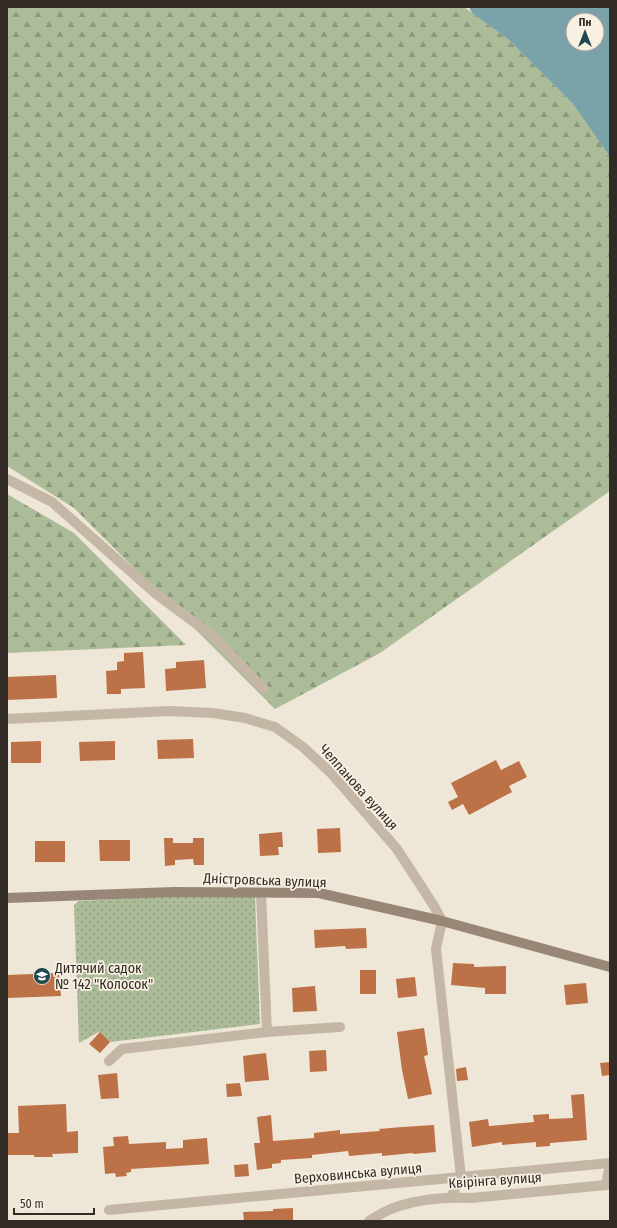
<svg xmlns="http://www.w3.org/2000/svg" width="617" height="1228" viewBox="0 0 617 1228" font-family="'Fira Sans Condensed',sans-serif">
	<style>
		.grass { fill: url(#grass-dots) }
		.forest { fill: url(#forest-firs) }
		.water { fill: #79a2a9; fill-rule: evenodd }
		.building { fill: #bd7147 }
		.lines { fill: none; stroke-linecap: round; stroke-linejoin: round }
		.street { stroke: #c5b7a5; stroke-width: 10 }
		.secondary { stroke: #988776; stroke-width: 10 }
		.labels { text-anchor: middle; stroke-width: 3.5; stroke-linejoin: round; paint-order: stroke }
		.street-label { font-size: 14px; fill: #322b25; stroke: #f7f0e3 }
		.poi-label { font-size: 14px; fill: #322b25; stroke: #f7f0e3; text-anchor: start }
	</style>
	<defs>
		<pattern id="grass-dots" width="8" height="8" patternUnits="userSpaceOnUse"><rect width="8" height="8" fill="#acbc99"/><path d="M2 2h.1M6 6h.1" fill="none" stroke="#8d997d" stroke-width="1.8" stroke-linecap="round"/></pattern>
		<pattern id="forest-firs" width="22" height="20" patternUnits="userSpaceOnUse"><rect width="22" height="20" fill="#acbc99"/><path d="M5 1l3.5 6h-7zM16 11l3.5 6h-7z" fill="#8d997d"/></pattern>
	</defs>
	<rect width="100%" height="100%" fill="#eee6d7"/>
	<polygon class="grass" points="174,896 255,897 260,1024 110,1042 99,1032 79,1043 74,905 79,901"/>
	<g class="forest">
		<polygon points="7,7 464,7 509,40 573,104 610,157 610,491 380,653 275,709 74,508 7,466"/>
		<polygon points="7,494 74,533 186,645 7,653"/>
	</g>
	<path class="water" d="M 469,7 L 610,7 L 610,157 L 573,104 L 509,40 L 472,13 ZM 573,20 L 597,20 L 597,44 L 573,44 Z"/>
	<g class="building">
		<polygon points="143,652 145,688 121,689 121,694 107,694 106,671 117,670 117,662 124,661 124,653"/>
		<polygon points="204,660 206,688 166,691 165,669 176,668 176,662"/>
		<polygon points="56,675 57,698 7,700 7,677"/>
		<polygon points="193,739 194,758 158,759 157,740"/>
		<polygon points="41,741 41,763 11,763 11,742"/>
		<polygon points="115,741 115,760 80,761 79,742"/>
		<polygon points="496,760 501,770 519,761 527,777 509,786 512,792 469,815 463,804 452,810 448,802 458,797 451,783"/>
		<polygon points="340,828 341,852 318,853 317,829"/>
		<polygon points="282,832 283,847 278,847 279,855 260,856 259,834"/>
		<polygon points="164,838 173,838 173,843 193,843 193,838 204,838 204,865 194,865 193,859 175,860 175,865 165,866"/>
		<polygon points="99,840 130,840 130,861 100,861"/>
		<rect x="35" y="841" width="30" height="21"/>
		<polygon points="366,928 367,948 346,949 345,946 315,948 314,930"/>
		<polygon points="453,963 474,964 474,967 506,966 506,994 485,994 485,988 451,985"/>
		<rect x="360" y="970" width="16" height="24"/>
		<polygon points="59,973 61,996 7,998 7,975"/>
		<polygon points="415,977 417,996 398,998 396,979"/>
		<polygon points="586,983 588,1003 566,1005 564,985"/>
		<polygon points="315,986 317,1011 293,1012 292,988"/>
		<polygon points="424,1028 428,1055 424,1056 432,1094 408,1099 402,1070 397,1032"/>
		<polygon points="100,1032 110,1042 100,1053 89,1044"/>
		<polygon points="326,1050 327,1071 310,1072 309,1051"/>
		<polygon points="266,1053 269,1080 245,1082 243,1056"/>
		<polygon points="610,1062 610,1075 602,1076 600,1063"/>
		<polygon points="466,1067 468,1080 457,1081 456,1069"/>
		<polygon points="117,1073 119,1098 101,1099 98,1075"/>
		<polygon points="240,1083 242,1096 227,1097 226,1084"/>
		<polygon points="584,1094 587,1140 550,1143 550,1146 536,1147 536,1142 502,1145 502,1142 472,1147 469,1122 488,1119 489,1126 534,1122 533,1115 549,1114 549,1119 573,1118 571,1095"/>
		<polygon points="66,1104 67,1132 78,1131 78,1153 52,1154 53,1157 34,1157 34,1155 8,1155 7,1133 19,1133 18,1106"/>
		<polygon points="271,1115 273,1141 314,1138 314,1133 340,1130 340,1134 380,1131 379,1129 402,1127 434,1125 436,1152 413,1154 413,1153 382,1156 382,1153 349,1156 348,1151 312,1155 312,1158 281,1160 281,1163 272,1164 272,1168 257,1170 254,1143 260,1143 257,1117"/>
		<polygon points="128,1136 129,1144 166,1142 166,1149 183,1148 183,1140 207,1138 209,1164 131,1169 131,1172 126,1173 127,1176 116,1177 115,1173 105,1174 103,1147 114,1146 113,1137"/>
		<polygon points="248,1164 249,1176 235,1177 234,1165"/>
		<polygon points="293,1208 293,1221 244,1221 243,1212 273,1211 273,1209"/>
	</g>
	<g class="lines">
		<g class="street">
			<polyline points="7,479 52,502 156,594 214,637 264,689"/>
			<polyline points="7,719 169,711 213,713 245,718 275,727 303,747 330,772 397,849 434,906 442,921 436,949 461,1177 451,1197"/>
			<polyline points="267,1032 340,1027"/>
			<polyline points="109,1061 122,1049 267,1032 261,893"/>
			<polyline points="109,1210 610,1163"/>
			<path d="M 369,1221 C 376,1217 383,1212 391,1209 C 416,1199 444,1197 471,1198 L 606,1185 L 610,1164"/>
		</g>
		<polyline class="secondary" points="7,898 174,892 319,893 442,921 610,967"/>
	</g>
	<defs>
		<g id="school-disc" transform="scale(0.9)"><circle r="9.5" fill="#1e4750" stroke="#f7f0e3"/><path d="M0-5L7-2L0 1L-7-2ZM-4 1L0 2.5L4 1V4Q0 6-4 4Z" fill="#fff"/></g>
	</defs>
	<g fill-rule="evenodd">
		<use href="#school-disc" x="42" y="976"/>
	</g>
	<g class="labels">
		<g class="street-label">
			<text transform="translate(359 787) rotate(48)" y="5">Челпанова вулиця</text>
			<text transform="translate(265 880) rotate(2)" y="5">Дністровська вулиця</text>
			<text transform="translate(358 1173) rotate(-5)" y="5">Верховинська вулиця</text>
			<text transform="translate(495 1180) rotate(-4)" y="5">Квірінга вулиця</text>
		</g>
		<g class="poi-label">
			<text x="55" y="973">Дитячий садок<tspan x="55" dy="16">№ 142 "Колосок"</tspan></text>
		</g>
	</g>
	<rect width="617" height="1228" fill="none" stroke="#322b25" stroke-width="16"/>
	<g transform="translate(585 32)"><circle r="19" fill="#f7f0e3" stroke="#a8a197"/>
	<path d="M0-3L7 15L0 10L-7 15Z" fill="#1e4750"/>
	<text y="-6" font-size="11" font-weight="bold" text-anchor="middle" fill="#322b25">Пн</text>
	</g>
	<path d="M14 1208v6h80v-6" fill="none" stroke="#322b25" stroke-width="2"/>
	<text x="20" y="1208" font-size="12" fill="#322b25" stroke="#f7f0e3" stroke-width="3" paint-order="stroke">50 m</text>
</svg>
